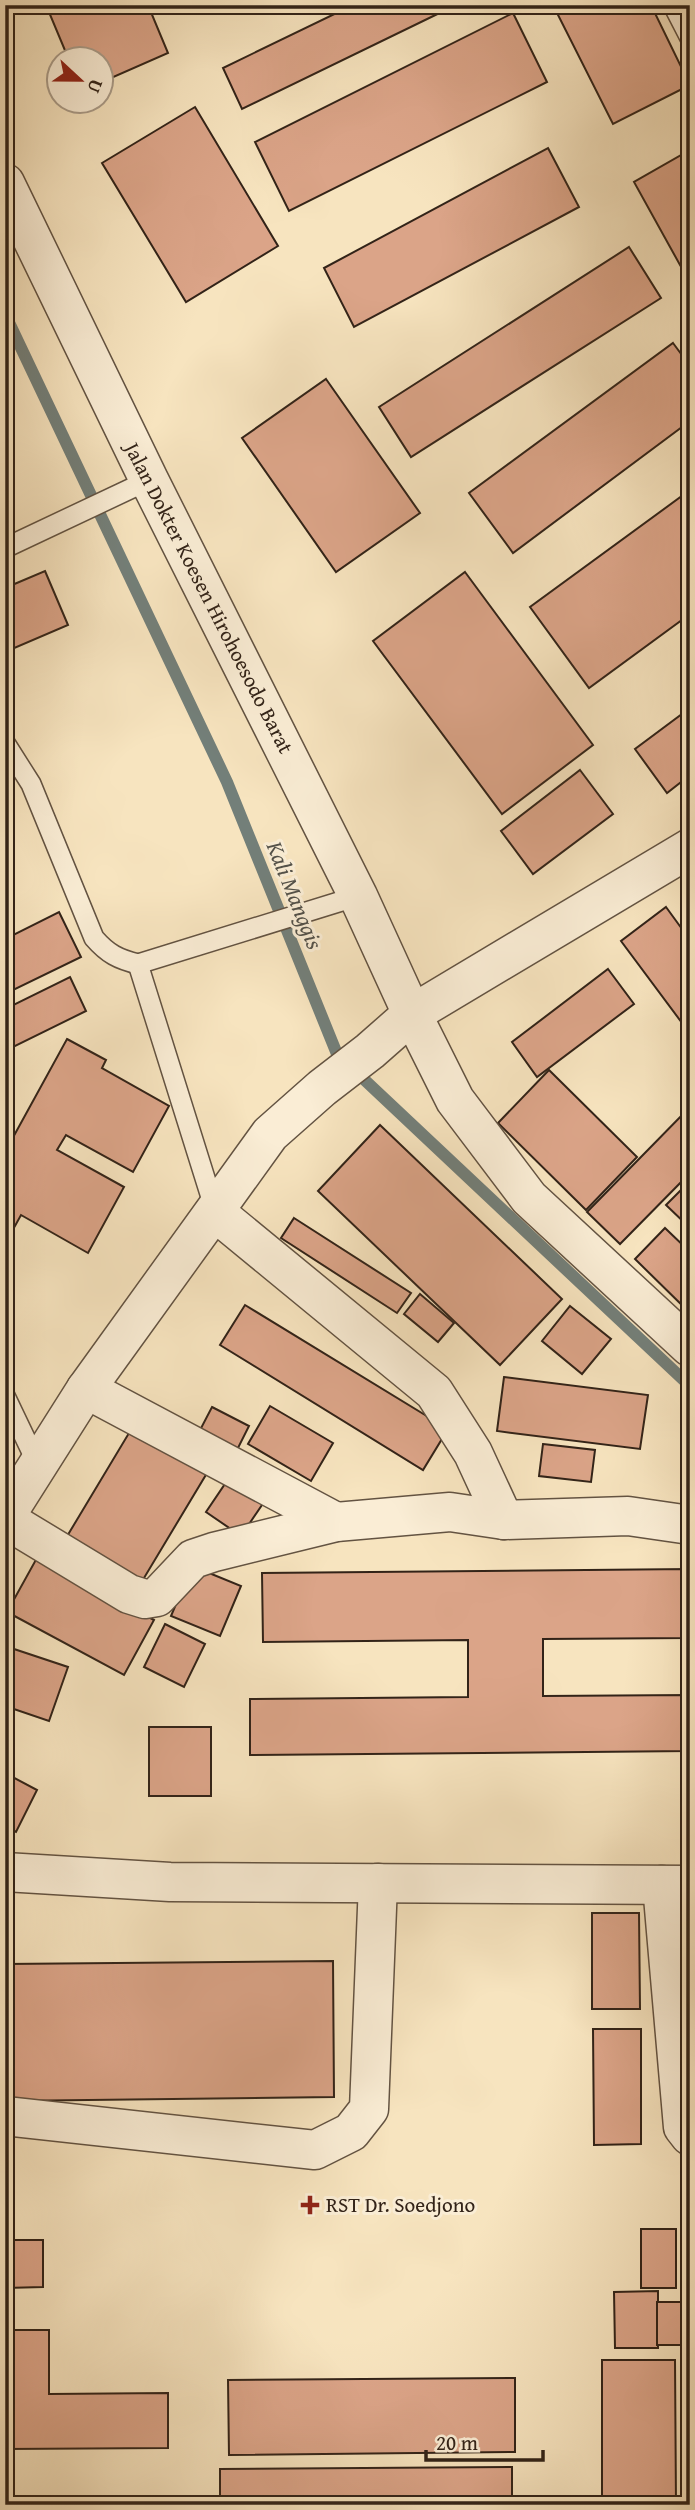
<svg xmlns="http://www.w3.org/2000/svg" width="695" height="2510" viewBox="0 0 695 2510" font-family="'Gentium Book Plus',serif">
	<style>
		.lines { fill: none; stroke-linecap: round; stroke-linejoin: round }
		.stream { stroke: #737f79; stroke-width: 12 }
		.building { fill: #dba488; stroke: #322318; stroke-width: 2 }
		.service-casing { stroke: #635342; stroke-width: 22 }
		.minor-casing { stroke: #635342; stroke-width: 41 }
		.tertiary-casing { stroke: #635342; stroke-width: 41 }
		.service { stroke: #faedd5; stroke-width: 19 }
		.minor { stroke: #faedd5; stroke-width: 38 }
		.tertiary { stroke: #faedd5; stroke-width: 38 }
		.poi-dot { fill: #8f2418; stroke: #faedd5; stroke-width: 2.5 }
		.labels { text-anchor: middle; stroke-width: 6; stroke-linejoin: round; paint-order: stroke }
		.street-label { font-size: 21px; fill: #322318; stroke: #faedd5 }
		.poi-label { font-size: 21px; fill: #322318; stroke: #faedd5; text-anchor: start }
		.water-label { font-size: 23px; font-style: italic; fill: #535149; stroke: #faedd5 }
	</style>
	<rect width="100%" height="100%" fill="#f7e4bf"/>
	<filter id="stains"><feTurbulence type="fractalNoise" baseFrequency=".00286" numOctaves="4"/><feColorMatrix values="0 0 0 0 .2 0 0 0 0 .09 0 0 0 0 .02 0 0 0 .5 -.17"/></filter>
	<radialGradient id="worn" r=".72"><stop offset=".6" stop-color="#630" stop-opacity="0"/><stop offset="1" stop-color="#630" stop-opacity=".3"/></radialGradient>
	<g class="lines">
		<polyline class="stream" points="5,314 227,782 337,1054 690,1386"/>
	</g>
	<g class="building">
		<polygon points="46,5 148,5 168,53 102,82 102,60 69,60"/>
		<polygon points="353,5 456,5 242,109 223,68"/>
		<polygon points="553,5 651,5 690,85 613,124"/>
		<polygon points="513,13 547,82 289,211 255,142"/>
		<polygon points="195,107 278,246 186,302 102,163"/>
		<polygon points="548,148 579,207 354,327 324,268"/>
		<polygon points="690,150 690,283 634,182"/>
		<polygon points="629,247 661,298 411,457 379,407"/>
		<polygon points="673,343 690,366 690,421 513,553 469,493"/>
		<polygon points="326,379 420,513 336,572 242,438"/>
		<polygon points="690,490 690,614 589,688 530,607"/>
		<polygon points="5,498 13,516 5,519"/>
		<polygon points="45,571 68,625 5,652 5,588"/>
		<polygon points="465,572 593,745 502,814 373,641"/>
		<polygon points="690,708 690,775 667,793 635,749"/>
		<polygon points="580,770 613,814 533,874 501,831"/>
		<polygon points="666,907 690,940 688,1031 621,941"/>
		<polygon points="59,912 81,957 5,994 5,939"/>
		<polygon points="608,969 634,1004 537,1077 512,1042"/>
		<polygon points="70,977 86,1011 5,1051 5,1009"/>
		<polygon points="67,1039 106,1060 102,1068 169,1106 133,1172 66,1135 57,1150 124,1187 88,1253 21,1215 5,1244 5,1152"/>
		<polygon points="549,1070 637,1157 586,1210 498,1123"/>
		<polygon points="690,1107 690,1173 620,1244 587,1212"/>
		<polygon points="380,1125 562,1299 500,1365 318,1191"/>
		<polygon points="690,1181 690,1226 689,1227 666,1205"/>
		<polygon points="294,1218 411,1293 397,1313 281,1238"/>
		<polygon points="665,1228 690,1252 690,1313 635,1259"/>
		<polygon points="420,1294 454,1323 438,1342 404,1314"/>
		<polygon points="245,1305 448,1429 423,1470 220,1345"/>
		<polygon points="570,1306 611,1339 582,1374 542,1341"/>
		<polygon points="504,1377 648,1395 640,1449 497,1431"/>
		<polygon points="270,1406 333,1443 311,1481 248,1444"/>
		<polygon points="212,1407 249,1426 236,1452 199,1432"/>
		<polygon points="135,1423 210,1468 135,1593 60,1548"/>
		<polygon points="543,1444 595,1450 591,1482 539,1476"/>
		<polygon points="229,1478 264,1502 241,1536 206,1512"/>
		<polygon points="38,1556 154,1620 124,1675 7,1612"/>
		<polygon points="192,1566 241,1586 220,1636 171,1616"/>
		<polygon points="690,1569 690,1638 543,1639 543,1696 690,1695 690,1751 250,1755 250,1699 468,1697 468,1640 263,1642 262,1573"/>
		<polygon points="165,1624 205,1644 184,1687 144,1667"/>
		<polygon points="5,1646 68,1667 49,1721 5,1706"/>
		<rect x="149" y="1727" width="62" height="69"/>
		<polygon points="5,1773 37,1790 16,1832 5,1826"/>
		<polygon points="592,1913 639,1913 640,2009 592,2009"/>
		<polygon points="333,1961 334,2097 5,2101 5,1964"/>
		<polygon points="593,2029 641,2029 641,2144 594,2145"/>
		<rect x="641" y="2229" width="35" height="59"/>
		<polygon points="5,2240 43,2240 43,2287 5,2288"/>
		<polygon points="658,2291 658,2348 615,2348 614,2292"/>
		<rect x="657" y="2302" width="33" height="43"/>
		<polygon points="5,2330 49,2330 49,2394 168,2393 168,2448 5,2449"/>
		<polygon points="602,2360 675,2360 676,2505 602,2505"/>
		<polygon points="515,2378 515,2452 229,2455 228,2380"/>
		<rect x="687" y="2450" width="3" height="55"/>
		<polygon points="512,2467 512,2505 220,2505 220,2469"/>
	</g>
	<g class="lines">
		<g class="service-casing">
			<g id="service">
				<polyline points="673,5 690,38"/>
				<polyline points="5,548 149,480"/>
				<path d="M 5,743 L 31,784 L 94,938 C 108,954 118,959 138,964 L 358,896"/>
				<polyline points="138,964 215,1210"/>
				<polyline points="5,1396 38,1465"/>
			</g>
		</g>
		<g class="minor-casing">
			<g id="minor">
				<polyline points="5,183 149,480 358,896 412,1014 455,1100 529,1198 690,1347"/>
				<polyline points="215,1212 434,1392 473,1453 504,1520"/>
				<polyline points="86,1389 336,1522"/>
				<polyline points="5,1519 129,1594 145,1599 157,1597 193,1559 214,1552 336,1522 450,1512 504,1520 628,1516 690,1525"/>
				<polyline points="5,1872 170,1882 690,1885"/>
				<polyline points="662,1885 683,2127 690,2136"/>
				<polyline points="5,2116 315,2150 351,2132 369,2109 378,1883"/>
			</g>
		</g>
		<g class="tertiary-casing">
			<polyline id="tertiary" points="5,1517 86,1389 270,1134 322,1088 370,1051 412,1014 690,848"/>
		</g>
		<use href="#service" class="service"/>
		<use href="#minor" class="minor"/>
		<use href="#tertiary" class="tertiary"/>
	</g>
	<path class="poi-dot" d="M306.5 2194.5h7v7h7v7h-7v7h-7v-7h-7v-7h7z"/>
	<g class="labels">
		<g class="street-label">
			<text transform="translate(209 598) rotate(63)" y="7">Jalan Dokter Koesen Hirohoesodo Barat</text>
		</g>
		<g class="poi-label">
			<text x="326" y="2212">RST Dr. Soedjono</text>
		</g>
		<g class="water-label">
			<text transform="translate(295 895) rotate(68)" y="8">Kali Manggis</text>
		</g>
	</g>
	<rect width="695" height="2510" fill="none" stroke="#f7e4bf" stroke-width="28"/>
	<rect x="7" y="7" width="681" height="2496" fill="none" stroke="#322318" stroke-width="3.5"/>
	<rect x="14" y="14" width="667" height="2482" fill="none" stroke="#322318" stroke-width="2"/>
	<g transform="translate(80 80) rotate(112)"><circle r="33" fill="#faedd5" stroke="#aa9c89" stroke-width="2"/>
	<path d="M0-5L12 26L0 18L-12 26Z" fill="#8f2418"/>
	<text y="-10" font-size="19" font-weight="bold" text-anchor="middle" fill="#322318">U</text>
	</g>
	<path d="M426 2450v10h117v-10" fill="none" stroke="#322318" stroke-width="3.5"/>
	<text x="436" y="2450" font-size="21" fill="#322318" stroke="#faedd5" stroke-width="5" paint-order="stroke">20 m</text>
	<rect width="100%" height="100%" filter="url(#stains)"/>
	<rect width="100%" height="100%" fill="url(#worn)"/>
</svg>
